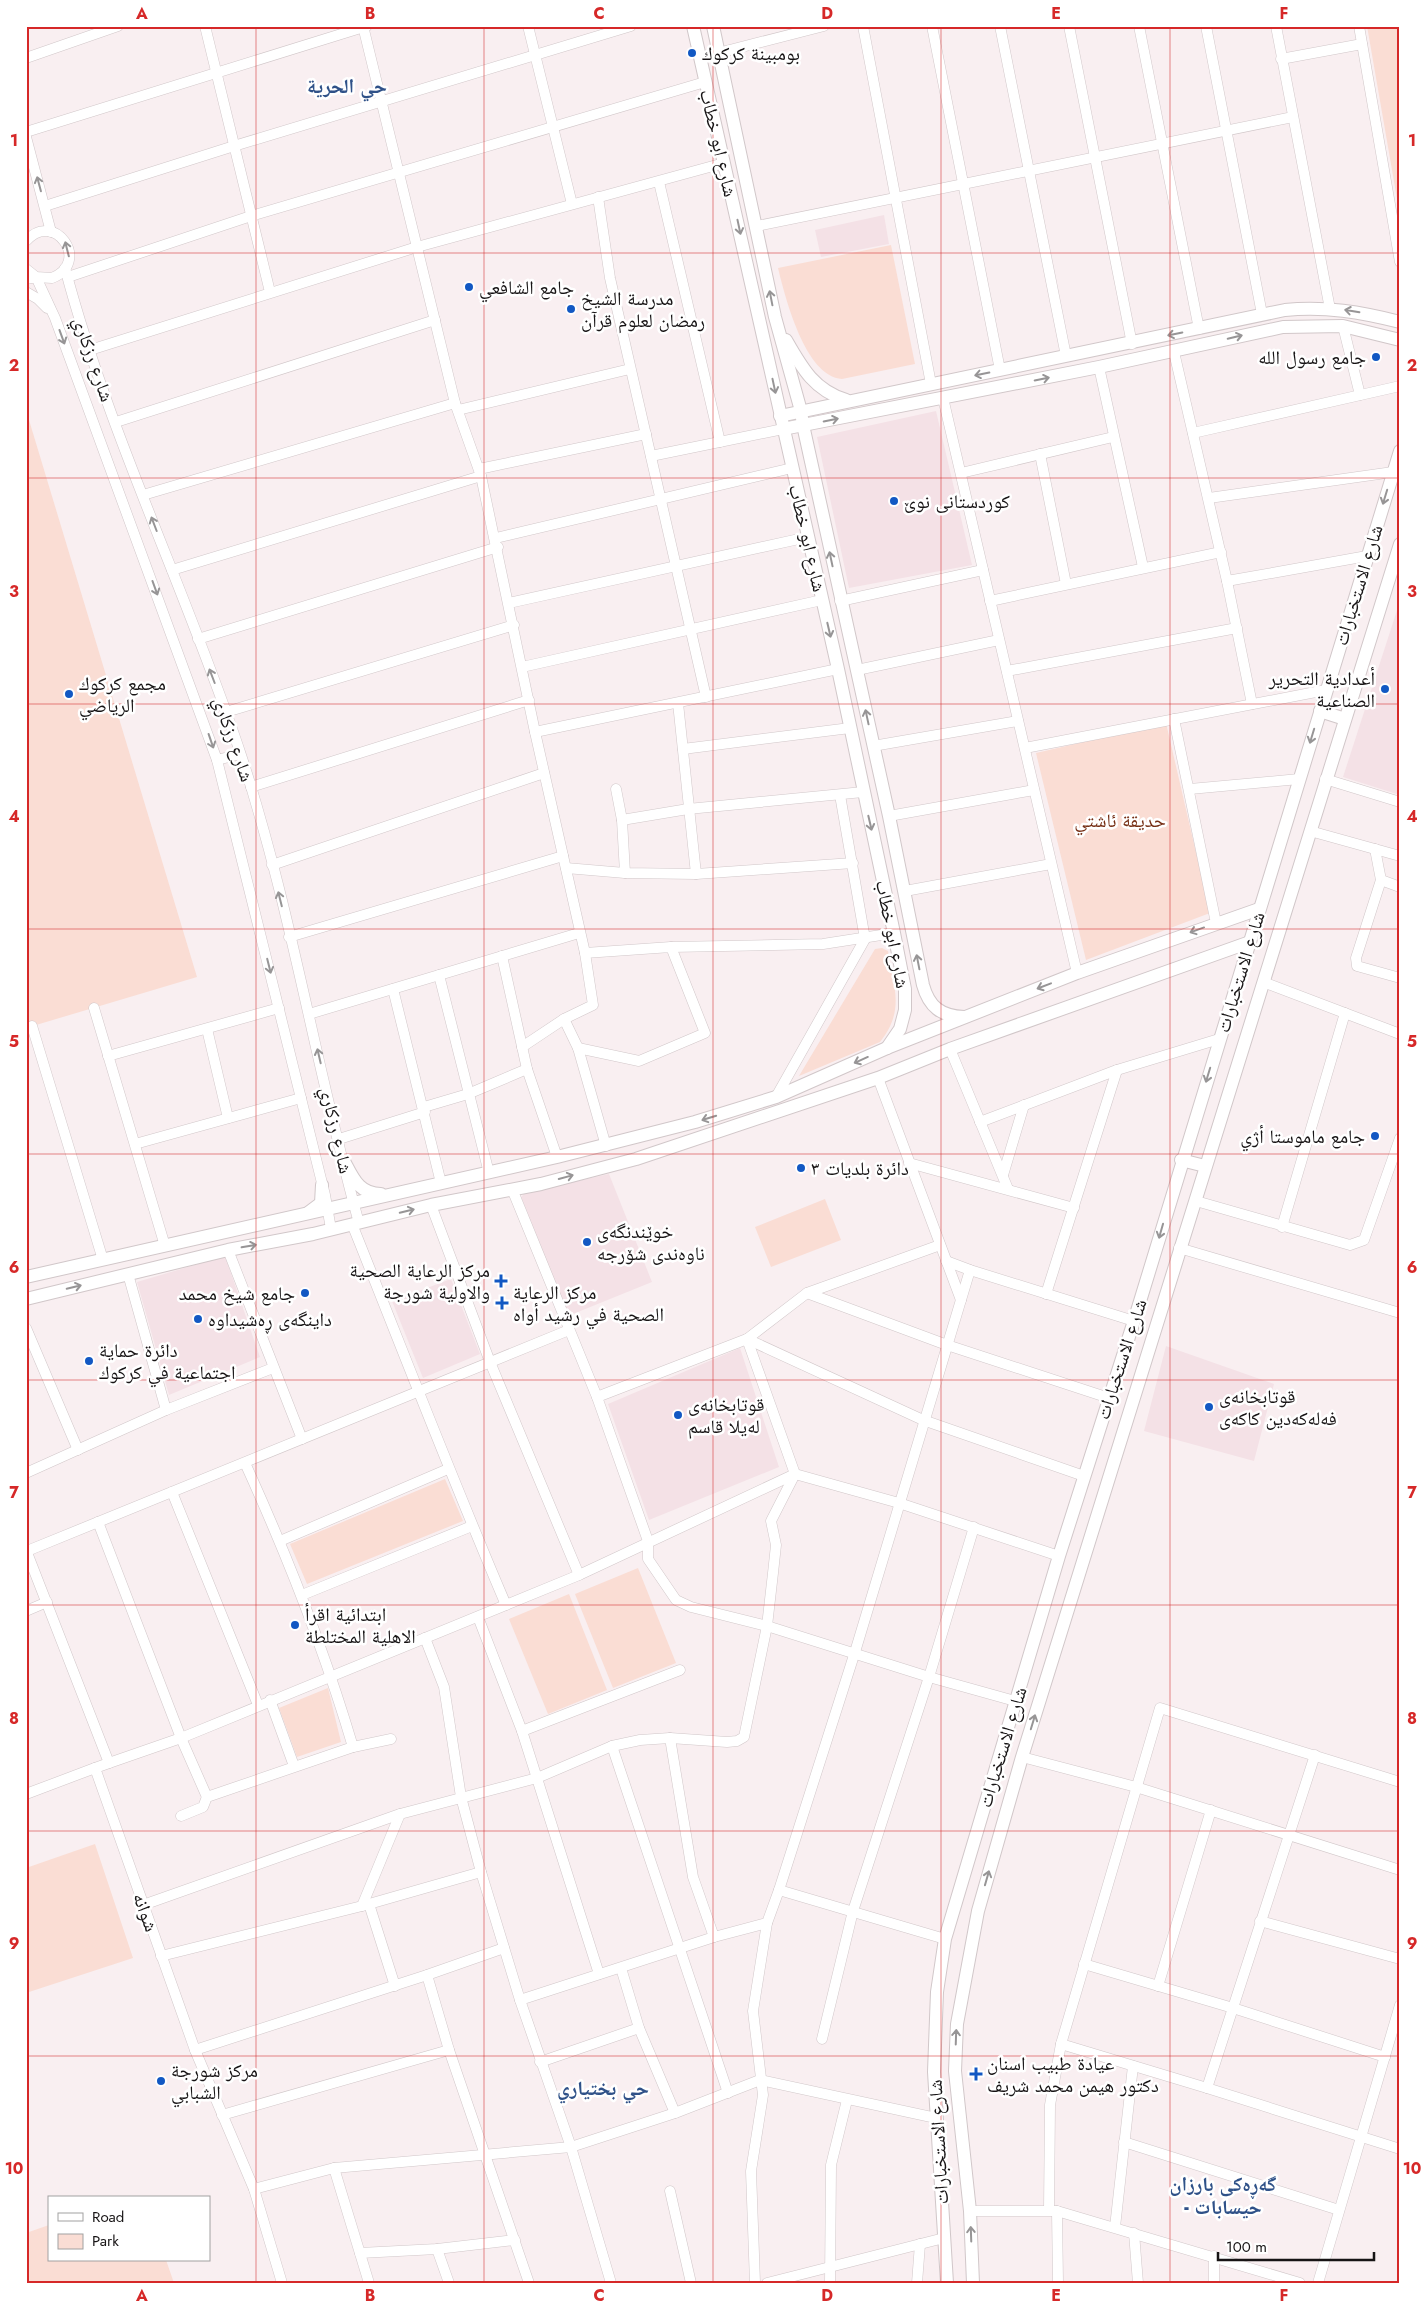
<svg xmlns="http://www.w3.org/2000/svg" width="1426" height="2309" viewBox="0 0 1426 2309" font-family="Jost,'Noto Naskh Arabic',sans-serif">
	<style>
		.built { fill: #f4e1e6 }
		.green { fill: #faddd4 }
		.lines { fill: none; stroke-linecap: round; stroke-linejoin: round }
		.minor-casing { stroke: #d1c7c9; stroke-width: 11 }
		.major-casing { stroke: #d1c7c9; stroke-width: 14 }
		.minor { stroke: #fff; stroke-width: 10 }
		.major { stroke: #fff; stroke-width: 12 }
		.oneway { stroke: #979596 }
		.grid { fill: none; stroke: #d62828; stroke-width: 1; stroke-opacity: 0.55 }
		.poi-dot { fill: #1258c3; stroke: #fff; stroke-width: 2 }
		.labels { text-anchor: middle; stroke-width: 5; stroke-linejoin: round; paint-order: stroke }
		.poi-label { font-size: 19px; fill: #171415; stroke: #fff; text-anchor: start }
		.street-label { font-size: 19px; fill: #171415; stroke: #fff }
		.park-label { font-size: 19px; fill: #752e14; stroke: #fff }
		.neighbourhood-label { font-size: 20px; font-weight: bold; fill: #2f5188; stroke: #fff }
		.neatline { fill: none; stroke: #d62828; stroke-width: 2 }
		.grid-label { font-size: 16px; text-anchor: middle; font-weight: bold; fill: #d62828 }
	</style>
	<rect width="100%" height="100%" fill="#f9eff1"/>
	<g class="built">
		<polygon points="884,215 889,244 821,257 815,230"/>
		<polygon points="936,411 972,565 849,588 817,437"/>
		<polygon points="1400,601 1400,795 1343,777"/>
		<polygon points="609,1174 652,1282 568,1316 521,1197 525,1193"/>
		<polygon points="225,1256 260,1357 169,1395 137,1282"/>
		<polygon points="451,1279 480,1354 423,1378 392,1301"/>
		<polygon points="1166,1346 1274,1384 1254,1461 1144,1431"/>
		<polygon points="740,1348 779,1467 649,1520 608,1404"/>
	</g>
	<g class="green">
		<polygon points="1367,26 1400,26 1400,216"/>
		<path d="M 891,245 L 915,364 L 842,379 C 805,377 785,297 778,268 Z"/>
		<polygon points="26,410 197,977 26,1028"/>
		<polygon points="1166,723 1210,913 1086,960 1036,753"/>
		<path d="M 882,948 L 888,951 C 894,987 905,1011 880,1042 L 799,1076 L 875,949 Z"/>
		<polygon points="825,1199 841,1240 771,1267 755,1227"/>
		<polygon points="445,1479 463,1521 307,1584 290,1544"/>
		<polygon points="638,1568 676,1663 613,1688 575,1594"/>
		<polygon points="569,1594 607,1690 548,1714 509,1619"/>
		<polygon points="328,1688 341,1742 297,1757 279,1708"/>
		<polygon points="95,1844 133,1958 26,1993 26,1868"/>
		<polygon points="49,2225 49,2260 166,2260 174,2283 26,2283 26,2233"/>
	</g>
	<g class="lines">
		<g class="minor-casing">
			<g id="minor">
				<polyline points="205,26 270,292"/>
				<polyline points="363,26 455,403 481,476 535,732 585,953 593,1005 564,1019 522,1047"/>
				<polyline points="528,26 572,204"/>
				<polyline points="863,26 931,384"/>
				<polyline points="932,26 1000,370"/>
				<polyline points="1000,26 1066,356"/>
				<polyline points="1069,26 1132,344"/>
				<polyline points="1139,26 1199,329"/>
				<polyline points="1206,26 1262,314"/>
				<polyline points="1276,26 1330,309"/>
				<polyline points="1359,26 1400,262"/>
				<polyline points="718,53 824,26"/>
				<polyline points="26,58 118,26"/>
				<polyline points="1281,59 1362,44"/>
				<polyline points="26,132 367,26"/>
				<polyline points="26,137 51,232"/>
				<polyline points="659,182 720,442"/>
				<polyline points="598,197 610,278 706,697"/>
				<polyline points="45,206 234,146 631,26"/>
				<polyline points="757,226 1293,117"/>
				<path d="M 26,241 C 54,209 92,262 52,278 L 36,277 L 26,269"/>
				<path d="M 65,268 C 109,435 187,592 241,755 C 291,907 316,1069 359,1223"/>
				<polyline points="68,277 251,216 705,82"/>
				<polyline points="26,279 36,277 55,318 217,760 325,1195 331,1229"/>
				<polyline points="26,292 38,299 47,308"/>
				<polyline points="1343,326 1360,395"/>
				<polyline points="90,350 417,247 724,163"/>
				<polyline points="1174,352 1227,581 1252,704"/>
				<polyline points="1099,367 1143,567"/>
				<polyline points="943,398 1077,973"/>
				<polyline points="458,410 630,369"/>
				<polyline points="116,422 435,320"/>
				<polyline points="1193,433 1400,386"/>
				<polyline points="1040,454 1066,584"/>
				<polyline points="651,456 783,429"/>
				<polyline points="479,469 646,434"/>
				<polyline points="961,473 1113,437"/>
				<polyline points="143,495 455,403"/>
				<polyline points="1209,498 1393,472"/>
				<polyline points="496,538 792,468"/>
				<polyline points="172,570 481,476"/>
				<polyline points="1227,581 1367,556"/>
				<polyline points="840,601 983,570"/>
				<polyline points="990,601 1221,552"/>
				<polyline points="509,603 808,537"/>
				<polyline points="198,639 498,547"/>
				<polyline points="522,667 822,600"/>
				<polyline points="857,670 999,640"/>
				<polyline points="1007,671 1237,628"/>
				<polyline points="678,703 696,874"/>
				<polyline points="226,712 514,625"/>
				<polyline points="1174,719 1216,923"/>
				<polyline points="535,732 838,669"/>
				<polyline points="873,746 1018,721"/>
				<polyline points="1025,748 1326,690"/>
				<polyline points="683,749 850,728"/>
				<polyline points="217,760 240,754"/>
				<polyline points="1325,779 1400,802"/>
				<polyline points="251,787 529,700"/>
				<polyline points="616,789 622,820 625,873"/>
				<polyline points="1190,789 1299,779"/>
				<polyline points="889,816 1034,790"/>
				<polyline points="622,820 688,809 863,792"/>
				<polyline points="1310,831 1400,856"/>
				<polyline points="1375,849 1381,880 1400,887"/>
				<polyline points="272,865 544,773"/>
				<polyline points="566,868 625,873 696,874 853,863"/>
				<polyline points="1381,880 1356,958 1357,966 1400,978"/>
				<polyline points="905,891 1051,864"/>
				<polyline points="289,937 563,856"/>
				<polyline points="671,947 823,944 894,933"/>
				<polyline points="502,956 527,1069 557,1157"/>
				<polyline points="439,975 489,1173"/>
				<polyline points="1263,982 1400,1034"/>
				<polyline points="393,989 441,1183"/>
				<polyline points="94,1008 165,1246"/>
				<polyline points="309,1014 579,933"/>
				<polyline points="564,1019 578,1048 606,1146"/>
				<polyline points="32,1026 103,1260"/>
				<polyline points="207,1029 228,1118"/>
				<polyline points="578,1048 639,1061 705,1033 671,947 585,953"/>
				<polyline points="950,1049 1008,1189"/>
				<polyline points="108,1056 279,1008"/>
				<polyline points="878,1078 961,1300"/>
				<polyline points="776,1097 865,939 840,795"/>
				<polyline points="424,1107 468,1094 527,1069"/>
				<polyline points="980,1122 1117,1070 1219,1039"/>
				<polyline points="339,1139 425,1112"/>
				<polyline points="135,1144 301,1098"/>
				<polyline points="909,1163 1074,1208"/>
				<polyline points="1003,1175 1024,1105"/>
				<polyline points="512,1189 597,1397 648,1541 648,1559 676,1600 691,1607 767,1626 929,1677 1015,1701"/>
				<polyline points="1196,1201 1350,1245 1364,1240 1400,1138"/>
				<polyline points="431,1205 490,1362 579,1575"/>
				<path d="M 352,1224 C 403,1351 452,1479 506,1605"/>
				<polyline points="1282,1227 1345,1013"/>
				<polyline points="1179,1248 1400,1313"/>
				<polyline points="228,1250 302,1439"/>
				<polyline points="946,1261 970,1270 1134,1321"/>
				<polyline points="128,1274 166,1410 273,1368"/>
				<polyline points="807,1293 947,1345 1109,1398"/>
				<polyline points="1046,1294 1117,1070"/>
				<polyline points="26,1328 78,1450"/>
				<polyline points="597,1397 747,1339 923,1420 1084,1476"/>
				<path d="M 245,1463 C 287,1555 324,1649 353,1747"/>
				<polyline points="26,1473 166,1410"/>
				<polyline points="172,1492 258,1705"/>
				<polyline points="98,1522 181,1738 207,1797"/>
				<polyline points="280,1541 448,1469"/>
				<polyline points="26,1550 109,1763 95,1768 195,2050 254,2189 282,2283"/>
				<polyline points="27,1551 569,1330"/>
				<polyline points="302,1595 472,1526"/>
				<polyline points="26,1611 47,1602"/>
				<polyline points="478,1617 522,1731 599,1974"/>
				<polyline points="425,1638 444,1687 461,1797 481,1872 520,2000 571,2147 611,2283"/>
				<polyline points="270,1700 294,1766"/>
				<polyline points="522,1731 680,1670"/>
				<polyline points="670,1738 693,1877 714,1937"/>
				<polyline points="612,1746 728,2093"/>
				<polyline points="1022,1757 1136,1787 1400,1870"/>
				<polyline points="109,1763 181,1738 579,1575 795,1474 899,1503 1059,1556"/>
				<polyline points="26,1794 95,1768"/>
				<polyline points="181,1816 203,1807 207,1797 353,1747 391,1739"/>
				<polyline points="779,1890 855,1652 970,1270"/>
				<polyline points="369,1904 395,1986"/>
				<polyline points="143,1905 400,1814 537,1778 612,1746 640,1740 670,1738 727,1742 737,1741 744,1737 767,1626 773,1573 776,1545 771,1521 795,1474 747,1339 807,1293 940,1245"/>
				<polyline points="362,1906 400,1814"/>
				<polyline points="1260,1921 1400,1959"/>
				<polyline points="161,1956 362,1906 481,1872"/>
				<polyline points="1084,1964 1233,2008 1385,2057"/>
				<polyline points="621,1968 639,2028 675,2113"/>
				<polyline points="427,1975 449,2050 529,2283"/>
				<polyline points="1158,1986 1211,1810"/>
				<polyline points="520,2000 714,1937 767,1923 779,1890 945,1939"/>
				<polyline points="822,2039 853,1911 929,1677 974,1527"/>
				<polyline points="1061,2044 1207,2088 1400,2149"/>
				<polyline points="195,2050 427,1975 504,1948"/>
				<polyline points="540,2062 639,2028"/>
				<polyline points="1207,2088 1315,1755"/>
				<polyline points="222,2115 449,2050"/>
				<polyline points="1124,2142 1339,2210"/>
				<polyline points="334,2168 369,2283"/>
				<polyline points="254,2189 334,2168 571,2147 675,2113 760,2080 936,2118"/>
				<polyline points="670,2191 691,2283"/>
				<polyline points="1049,2210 1050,2105 1061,2044 1160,1708 1400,1782"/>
				<polyline points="970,2211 1057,2211 1300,2283"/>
				<polyline points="1057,2211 1058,2283"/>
				<polyline points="1115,2227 1133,2066"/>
				<polyline points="1134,2233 1138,2283"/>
				<polyline points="437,2249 449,2283"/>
				<polyline points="360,2253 437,2249 515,2240"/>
				<polyline points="1214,2256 1214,2283"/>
				<polyline points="755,2283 751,2171 763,2095 753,2011 767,1923"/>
				<polyline points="767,2283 944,2238"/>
				<polyline points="830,2283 831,2165 847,2100"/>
				<polyline points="917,2283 920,2244"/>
				<polyline points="1318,2283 1400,2005"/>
			</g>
		</g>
		<g class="major-casing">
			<g id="major">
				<polyline points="693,26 838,669 894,933 905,989 905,1010 900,1029 887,1048"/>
				<path d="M 713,26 L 775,317 L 801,411 L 803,425 L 889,816 L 923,985 C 929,1007 941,1016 964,1017"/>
				<path d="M 786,340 C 802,368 814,390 846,400"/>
				<path d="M 780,416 L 1285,310 C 1325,306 1361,312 1400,322"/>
				<polyline points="783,429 1099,367 1283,327 1343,326 1400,340"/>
				<polyline points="1320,711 1345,719"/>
				<polyline points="1181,1160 1205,1166"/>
				<path d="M 344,1161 C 353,1178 359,1194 381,1194"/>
				<polyline points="309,1212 321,1203 322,1185"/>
				<polyline points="26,1277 557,1157 695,1122 776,1097 887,1048 1077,973 1259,909"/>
				<polyline points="26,1299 228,1250 313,1234 431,1205 541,1184 636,1159 878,1078 950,1049 1250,942"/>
				<polyline points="947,2283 934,2072 937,1992 945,1939 1059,1556 1134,1321 1400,451"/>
				<polyline points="973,2283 970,2211 955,2071 957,2024 978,1911 1022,1757 1400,544"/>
			</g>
		</g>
		<use href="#minor" class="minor"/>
		<use href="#major" class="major"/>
	</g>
	<defs><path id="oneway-shaft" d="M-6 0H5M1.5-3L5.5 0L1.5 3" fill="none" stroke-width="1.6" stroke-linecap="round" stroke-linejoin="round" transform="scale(1.25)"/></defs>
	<g class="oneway">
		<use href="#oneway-shaft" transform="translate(39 184) rotate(-105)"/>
		<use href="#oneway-shaft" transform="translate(739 227) rotate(78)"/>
		<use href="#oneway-shaft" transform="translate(67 249) rotate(-104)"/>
		<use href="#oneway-shaft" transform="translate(771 298) rotate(-101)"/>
		<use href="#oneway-shaft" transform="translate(1352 311) rotate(-171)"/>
		<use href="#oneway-shaft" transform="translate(1175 334) rotate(168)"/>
		<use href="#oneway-shaft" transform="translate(62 337) rotate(70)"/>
		<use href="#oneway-shaft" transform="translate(1235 337) rotate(-13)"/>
		<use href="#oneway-shaft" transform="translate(982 374) rotate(169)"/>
		<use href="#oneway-shaft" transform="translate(1042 379) rotate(-11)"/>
		<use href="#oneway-shaft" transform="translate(774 386) rotate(78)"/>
		<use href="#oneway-shaft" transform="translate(831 420) rotate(-11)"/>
		<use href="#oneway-shaft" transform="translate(1385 497) rotate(107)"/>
		<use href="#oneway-shaft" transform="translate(154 524) rotate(-111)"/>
		<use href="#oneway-shaft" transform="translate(831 559) rotate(-102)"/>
		<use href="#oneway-shaft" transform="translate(155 588) rotate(70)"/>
		<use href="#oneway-shaft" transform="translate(829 630) rotate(77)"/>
		<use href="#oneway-shaft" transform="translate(212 676) rotate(-111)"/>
		<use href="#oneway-shaft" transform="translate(867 717) rotate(-102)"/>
		<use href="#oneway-shaft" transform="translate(1312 736) rotate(107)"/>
		<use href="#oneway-shaft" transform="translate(211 741) rotate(71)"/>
		<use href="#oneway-shaft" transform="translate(870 823) rotate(77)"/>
		<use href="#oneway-shaft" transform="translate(280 899) rotate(-104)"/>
		<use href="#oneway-shaft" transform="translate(1197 930) rotate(160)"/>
		<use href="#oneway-shaft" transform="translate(918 962) rotate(-101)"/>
		<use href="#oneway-shaft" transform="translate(269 966) rotate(76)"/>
		<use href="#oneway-shaft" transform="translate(1044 986) rotate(159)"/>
		<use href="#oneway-shaft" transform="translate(319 1056) rotate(-103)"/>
		<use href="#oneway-shaft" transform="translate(861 1060) rotate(156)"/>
		<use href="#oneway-shaft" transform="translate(1208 1075) rotate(107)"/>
		<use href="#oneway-shaft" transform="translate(709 1118) rotate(163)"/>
		<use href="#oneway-shaft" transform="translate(566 1177) rotate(-15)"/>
		<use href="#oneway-shaft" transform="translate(407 1211) rotate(-14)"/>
		<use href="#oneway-shaft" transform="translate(1161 1231) rotate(106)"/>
		<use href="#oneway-shaft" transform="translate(249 1246) rotate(-10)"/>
		<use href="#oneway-shaft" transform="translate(74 1287) rotate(-13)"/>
		<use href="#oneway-shaft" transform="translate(1033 1722) rotate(-73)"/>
		<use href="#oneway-shaft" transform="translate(987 1878) rotate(-74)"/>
		<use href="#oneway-shaft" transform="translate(956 2037) rotate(-88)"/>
		<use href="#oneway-shaft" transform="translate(971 2234) rotate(-92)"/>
	</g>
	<path class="grid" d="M 256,26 L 256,2283M 484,26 L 484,2283M 713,26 L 713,2283M 941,26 L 941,2283M 1170,26 L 1170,2283M 26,253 L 1400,253M 26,478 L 1400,478M 26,704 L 1400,704M 26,929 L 1400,929M 26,1154 L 1400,1154M 26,1380 L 1400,1380M 26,1605 L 1400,1605M 26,1831 L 1400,1831M 26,2056 L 1400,2056"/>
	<g class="poi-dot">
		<circle cx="692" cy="53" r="5"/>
		<circle cx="469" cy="287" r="5"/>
		<circle cx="571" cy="309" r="5"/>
		<circle cx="1376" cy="357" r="5"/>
		<circle cx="894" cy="501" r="5"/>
		<circle cx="1385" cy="689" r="5"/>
		<circle cx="69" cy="694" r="5"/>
		<circle cx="1375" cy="1136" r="5"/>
		<circle cx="801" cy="1168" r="5"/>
		<circle cx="587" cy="1242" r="5"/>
		<path d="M498.5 1273.5h5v5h5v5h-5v5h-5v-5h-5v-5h5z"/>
		<circle cx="305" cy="1293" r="5"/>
		<path d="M499.5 1295.5h5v5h5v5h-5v5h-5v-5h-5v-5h5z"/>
		<circle cx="198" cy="1319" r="5"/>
		<circle cx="89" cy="1361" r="5"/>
		<circle cx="1209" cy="1407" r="5"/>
		<circle cx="678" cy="1415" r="5"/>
		<circle cx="295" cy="1625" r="5"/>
		<path d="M973.5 2066.5h5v5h5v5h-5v5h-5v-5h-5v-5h5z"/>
		<circle cx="161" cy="2081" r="5"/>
	</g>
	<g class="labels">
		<g class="poi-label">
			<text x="702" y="60">بومبينة كركوك</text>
			<text x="479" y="294">جامع الشافعي</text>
			<text x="581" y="305">مدرسة الشيخ<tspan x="581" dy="22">رمضان لعلوم قرآن</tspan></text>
			<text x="1366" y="364" text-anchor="end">جامع رسول الله</text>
			<text x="904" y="508">کوردستانی نوێ</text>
			<text x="1375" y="685" text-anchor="end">أعدادية التحرير<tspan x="1375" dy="22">الصناعية</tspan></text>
			<text x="79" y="690">مجمع كركوك<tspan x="79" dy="22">الرياضي</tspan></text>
			<text x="1365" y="1143" text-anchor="end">جامع ماموستا أژي</text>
			<text x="811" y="1175">دائرة بلديات ٣</text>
			<text x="597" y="1238">خوێندنگەی<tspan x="597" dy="22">ناوەندی شۆرجە</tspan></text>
			<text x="490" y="1277" text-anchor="end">مركز الرعاية الصحية<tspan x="490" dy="22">والاولية شورجة</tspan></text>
			<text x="513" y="1299">مركز الرعاية<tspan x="513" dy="22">الصحية في رشيد أواه</tspan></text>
			<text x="295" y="1300" text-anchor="end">جامع شيخ محمد</text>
			<text x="208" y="1326">داینگەی ڕەشیداوە</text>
			<text x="99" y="1357">دائرة حماية<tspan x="99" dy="22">اجتماعية في كركوك</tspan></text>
			<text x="1219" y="1403">قوتابخانەی<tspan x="1219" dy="22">فەلەکەدین کاکەی</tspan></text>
			<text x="688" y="1411">قوتابخانەی<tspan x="688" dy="22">لەیلا قاسم</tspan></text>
			<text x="305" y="1621">ابتدائية اقرأ<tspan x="305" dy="22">الاهلية المختلطة</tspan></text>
			<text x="987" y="2070">عيادة طبيب اسنان<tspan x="987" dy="22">دكتور هيمن محمد شريف</tspan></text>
			<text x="171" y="2077">مركز شورجة<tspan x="171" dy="22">الشبابي</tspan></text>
		</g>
		<g class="street-label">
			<text transform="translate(719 143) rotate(77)" y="7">شارع ابو خطاب</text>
			<text transform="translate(94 359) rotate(71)" y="7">شارع رزكاري</text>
			<text transform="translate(808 538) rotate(77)" y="7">شارع ابو خطاب</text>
			<text transform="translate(1358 585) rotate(-73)" y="7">شارع الاستخبارات</text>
			<text transform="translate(234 739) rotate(71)" y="7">شارع رزكاري</text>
			<text transform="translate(893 934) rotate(79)" y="7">شارع ابو خطاب</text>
			<text transform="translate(1240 972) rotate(-73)" y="7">شارع الاستخبارات</text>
			<text transform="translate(337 1130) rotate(77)" y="7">شارع رزكاري</text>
			<text transform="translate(1121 1359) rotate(-72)" y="7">شارع الاستخبارات</text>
			<text transform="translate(1002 1747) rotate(-73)" y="7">شارع الاستخبارات</text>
			<text transform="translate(146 1912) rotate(70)" y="7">شوانە</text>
			<text transform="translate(938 2142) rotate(-93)" y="7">شارع الاستخبارات</text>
		</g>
		<g class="park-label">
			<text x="1120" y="827">حديقة ئاشتي</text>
		</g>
		<g class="neighbourhood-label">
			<text x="347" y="93">حي الحرية</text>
			<text x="603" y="2095">حي بختياري</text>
			<text x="1223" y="2191">گەڕەکی بارزان<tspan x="1223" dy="23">- حیسابات</tspan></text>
		</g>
	</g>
	<rect width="1426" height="2309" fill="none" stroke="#ffffff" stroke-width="55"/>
	<rect x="48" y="2196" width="162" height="65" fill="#ffffff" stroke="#a2a1a1"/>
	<rect x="58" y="2213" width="25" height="8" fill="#ffffff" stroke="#a2a1a1"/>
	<text x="92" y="2222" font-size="15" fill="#171415">Road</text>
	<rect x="58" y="2234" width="25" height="15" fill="#faddd4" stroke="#a2a1a1"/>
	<text x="92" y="2246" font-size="15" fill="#171415">Park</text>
	<path d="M1218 2252v8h156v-8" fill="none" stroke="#171415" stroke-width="2.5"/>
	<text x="1226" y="2252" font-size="15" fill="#171415" stroke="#ffffff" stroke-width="4" paint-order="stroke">100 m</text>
	<rect x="28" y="28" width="1370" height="2254" class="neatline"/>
	<g class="grid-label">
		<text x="142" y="19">A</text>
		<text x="370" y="19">B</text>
		<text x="599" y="19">C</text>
		<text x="827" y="19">D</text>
		<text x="1056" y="19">E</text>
		<text x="1284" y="19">F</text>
		<text x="14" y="146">1</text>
		<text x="1412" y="146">1</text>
		<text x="14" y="371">2</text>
		<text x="1412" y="371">2</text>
		<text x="14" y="597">3</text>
		<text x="1412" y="597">3</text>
		<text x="14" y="822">4</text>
		<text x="1412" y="822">4</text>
		<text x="14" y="1047">5</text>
		<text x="1412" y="1047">5</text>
		<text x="14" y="1273">6</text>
		<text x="1412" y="1273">6</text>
		<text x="14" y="1498">7</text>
		<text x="1412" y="1498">7</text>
		<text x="14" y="1724">8</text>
		<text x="1412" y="1724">8</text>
		<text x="14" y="1949">9</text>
		<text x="1412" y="1949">9</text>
		<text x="14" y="2174">10</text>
		<text x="1412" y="2174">10</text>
		<text x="142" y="2301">A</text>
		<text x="370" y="2301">B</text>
		<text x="599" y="2301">C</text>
		<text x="827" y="2301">D</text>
		<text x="1056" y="2301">E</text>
		<text x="1284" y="2301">F</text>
	</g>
</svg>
